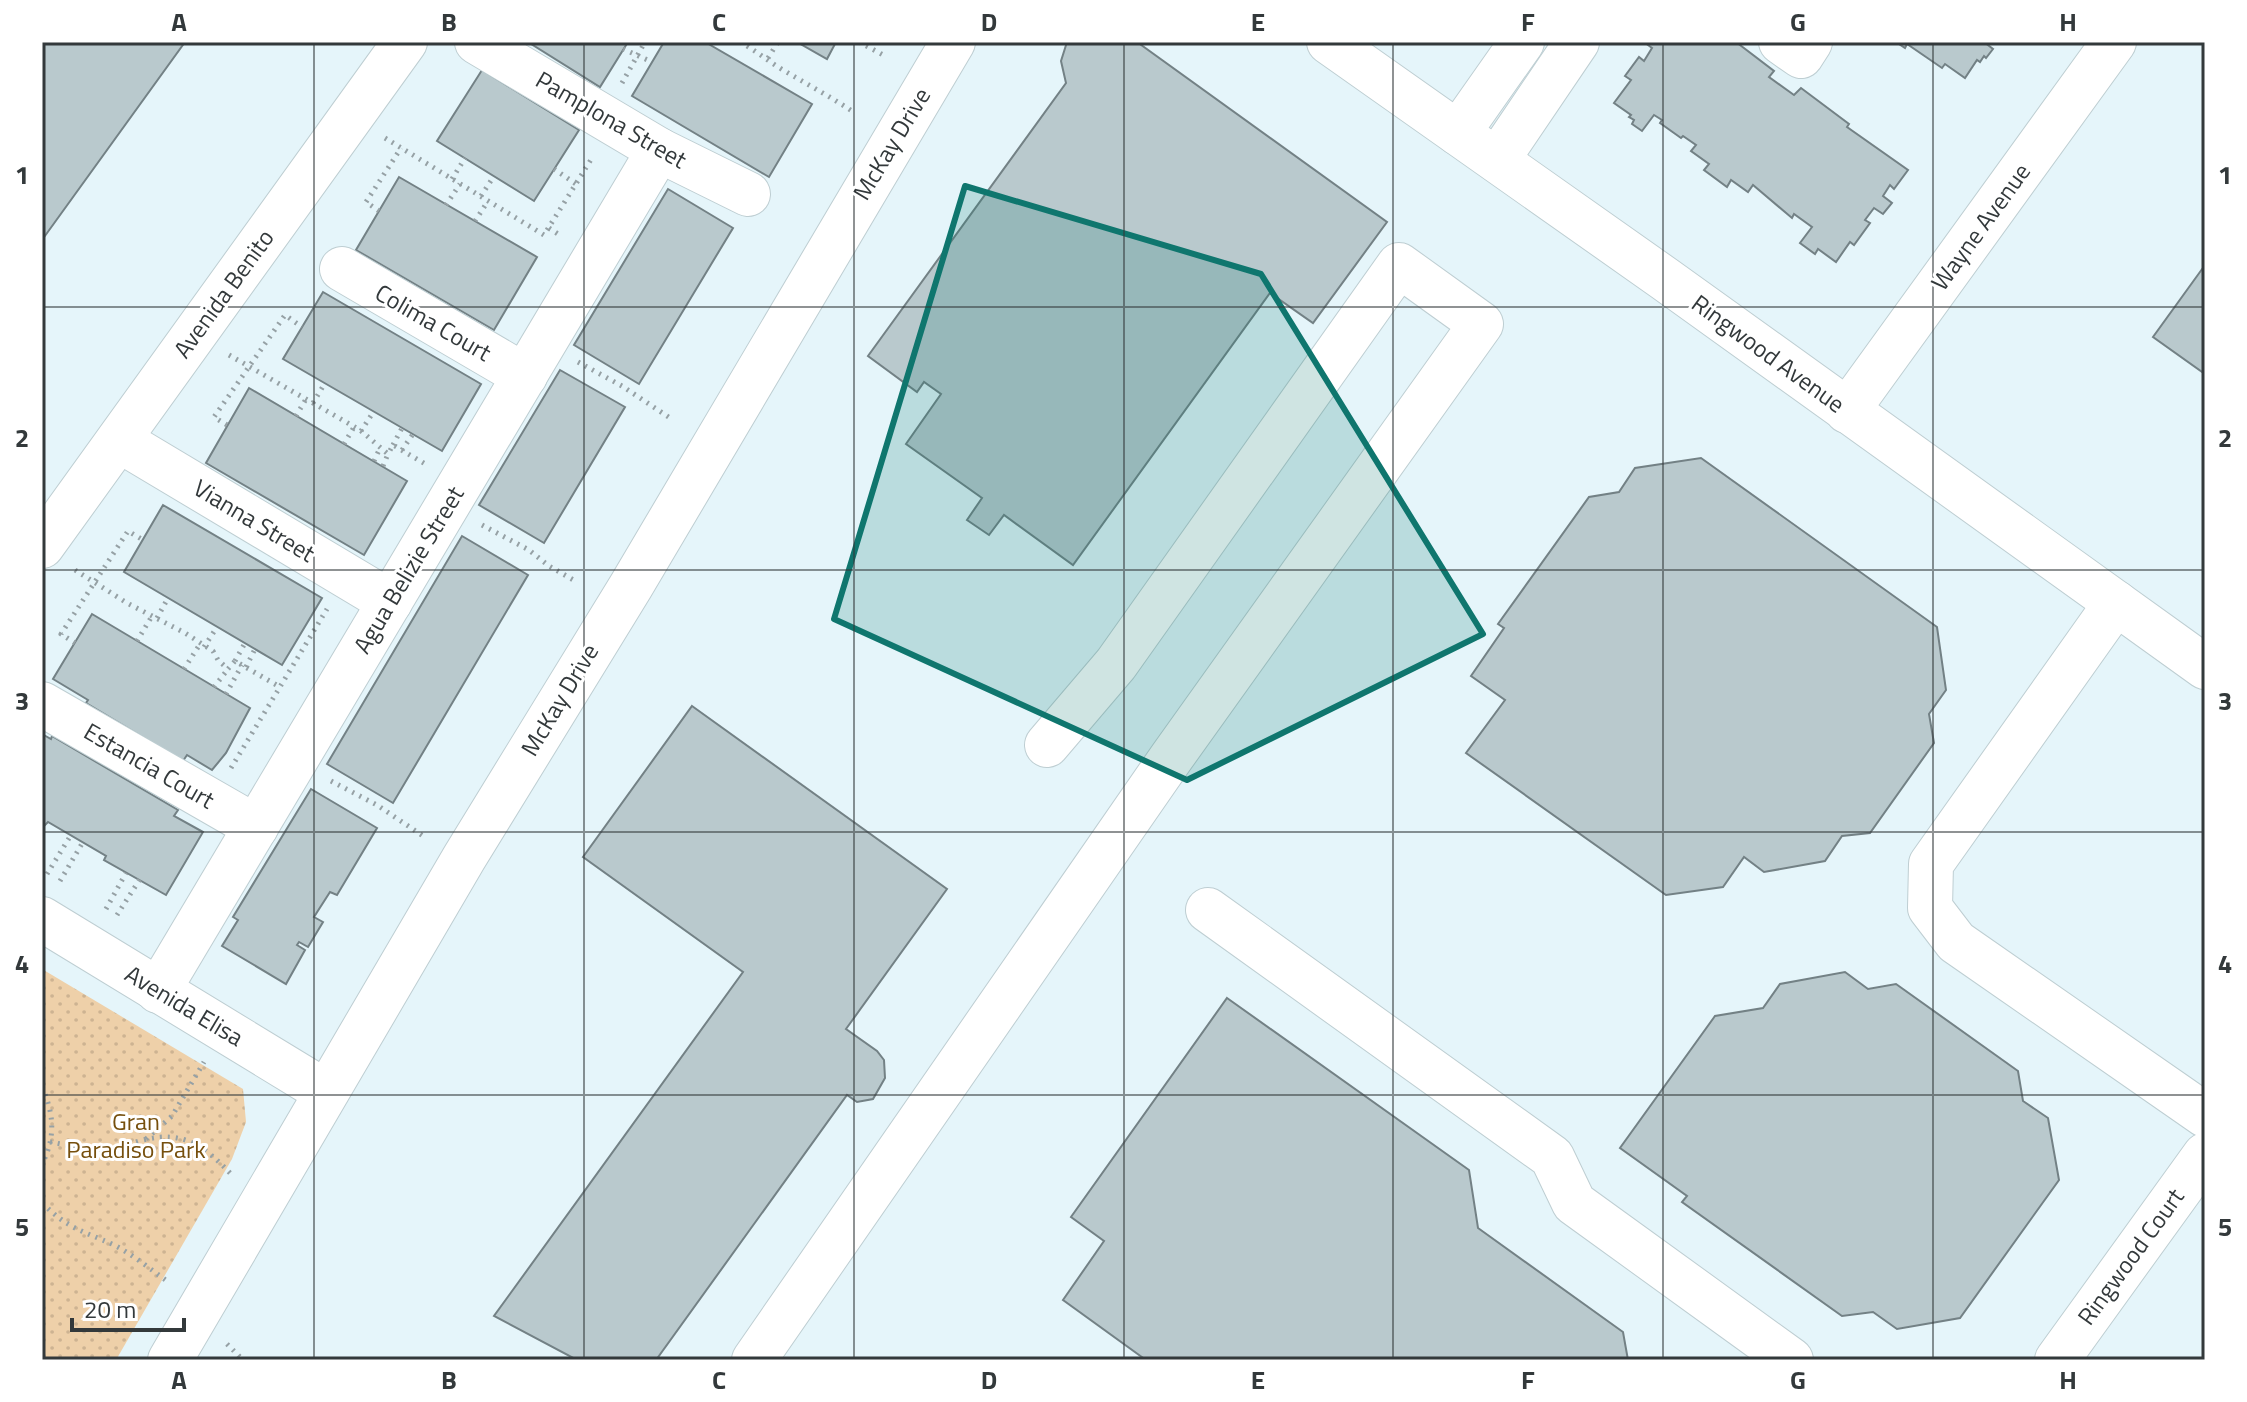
<svg xmlns="http://www.w3.org/2000/svg" width="2247" height="1402" viewBox="0 0 2247 1402" font-family="'Titillium Web',sans-serif">
	<style>
		.park { fill: url(#park-dots) }
		.building { fill: #b9c9cd; stroke: #738185; stroke-width: 2 }
		.lines { fill: none; stroke-linecap: round; stroke-linejoin: round }
		.minor-casing { stroke: #beced2; stroke-width: 46 }
		.path { stroke: #96a1a5; stroke-width: 5; stroke-dasharray: 2 6; stroke-linecap: butt }
		.minor { stroke: #fff; stroke-width: 44 }
		.marked { fill: #0f766e; fill-opacity: 0.2; stroke: #0f766e; stroke-width: 6; stroke-linejoin: round }
		.grid { fill: none; stroke: #33393b; stroke-width: 2; stroke-opacity: 0.55 }
		.labels { text-anchor: middle; stroke-width: 6; stroke-linejoin: round; paint-order: stroke }
		.street-label { font-size: 24px; fill: #33393b; stroke: #fff }
		.park-label { font-size: 24px; fill: #764f0d; stroke: #fff }
		.neatline { fill: none; stroke: #33393b; stroke-width: 3 }
		.grid-label { font-size: 26px; text-anchor: middle; font-weight: bold; fill: #33393b }
	</style>
	<defs>
		<pattern id="park-dots" width="8" height="8" patternUnits="userSpaceOnUse" patternTransform="scale(2)"><rect width="8" height="8" fill="#eed0a9"/><path d="M2 2h.1M6 6h.1" fill="none" stroke="#cdb392" stroke-width="1.8" stroke-linecap="round"/></pattern>
	</defs>
	<rect width="100%" height="100%" fill="#e5f5fa"/>
	<polygon class="park" points="42,969 243,1089 246,1122 232,1159 116,1360 42,1360"/>
	<g class="building">
		<polygon points="42,42 185,42 42,240"/>
		<polygon points="528,42 628,42 600,87"/>
		<polygon points="664,42 705,42 812,104 769,177 632,96"/>
		<polygon points="797,42 836,42 827,59"/>
		<polygon points="1067,42 1137,42 1387,222 1313,323 1270,293 1073,565 1004,515 989,535 967,520 982,498 906,444 941,394 924,382 917,392 868,356 1066,83 1061,61"/>
		<polygon points="1644,42 1736,42 1774,71 1769,77 1794,95 1801,88 1849,124 1847,127 1908,170 1894,189 1890,185 1883,196 1892,203 1883,214 1874,208 1865,220 1870,223 1854,245 1850,242 1836,262 1818,249 1815,254 1800,243 1812,227 1794,214 1792,218 1753,185 1748,192 1731,180 1727,187 1704,170 1709,164 1691,151 1696,145 1683,136 1681,138 1660,123 1662,120 1654,115 1642,131 1632,124 1634,120 1629,117 1631,115 1614,103 1631,80 1625,76 1639,57 1644,61 1652,48"/>
		<polygon points="1896,42 1984,42 1993,49 1986,58 1984,56 1980,62 1977,60 1965,78 1945,64 1942,68 1907,44 1905,48"/>
		<polygon points="482,70 579,130 534,201 437,141"/>
		<polygon points="399,177 537,257 494,330 356,250"/>
		<polygon points="668,189 733,228 639,384 574,345"/>
		<polygon points="2205,265 2205,374 2153,337"/>
		<polygon points="323,292 481,384 442,451 283,359"/>
		<polygon points="560,370 625,407 544,543 479,505"/>
		<polygon points="249,388 407,481 364,555 206,463"/>
		<polygon points="1701,458 1937,627 1946,690 1929,714 1934,743 1870,833 1842,836 1825,861 1764,872 1744,857 1723,887 1666,895 1466,753 1505,700 1471,676 1504,628 1498,624 1589,497 1619,492 1635,468"/>
		<polygon points="163,505 322,598 282,665 124,572"/>
		<polygon points="462,536 528,575 393,803 327,764"/>
		<polygon points="92,614 250,708 226,753 212,770 187,755 183,761 86,703 88,700 53,679"/>
		<polygon points="692,706 947,889 846,1029 877,1051 884,1060 885,1078 873,1099 857,1102 847,1095 656,1360 577,1360 494,1316 743,972 583,857"/>
		<polygon points="42,734 51,739 52,736 178,810 174,816 203,832 166,895 104,860 106,856 48,822 42,828"/>
		<polygon points="311,789 377,828 337,895 330,892 314,917 323,922 308,947 299,942 297,945 305,950 286,984 222,946 238,920 233,917"/>
		<polygon points="1845,972 1868,989 1896,984 2018,1071 2023,1101 2048,1118 2059,1180 1960,1318 1897,1329 1873,1312 1842,1316 1682,1202 1687,1196 1620,1148 1715,1016 1763,1008 1780,984"/>
		<polygon points="1227,998 1469,1170 1478,1228 1623,1332 1628,1360 1146,1360 1063,1300 1104,1241 1071,1217"/>
	</g>
	<g class="lines">
		<g class="minor-casing">
			<g id="minor">
				<polyline points="477,42 659,150 748,194"/>
				<polyline points="1329,42 1665,279 2205,667"/>
				<polyline points="1781,42 1801,56 1810,42"/>
				<polyline points="1458,133 1522,42"/>
				<polyline points="1497,160 1577,42"/>
				<polyline points="342,269 525,376"/>
				<polyline points="1847,411 2114,42"/>
				<polyline points="119,440 390,602"/>
				<polyline points="42,546 405,42"/>
				<polyline points="2116,603 1931,864 1930,908 1956,942 2205,1115"/>
				<polyline points="42,704 256,827"/>
				<polyline points="1208,910 1552,1157 1574,1203 1791,1360"/>
				<polyline points="42,919 326,1092"/>
				<polyline points="158,991 659,150"/>
				<polyline points="170,1360 464,858 631,586 953,42"/>
				<polyline points="754,1360 1171,758 1481,324 1399,265 1116,664 1047,745"/>
				<polyline points="2057,1360 2205,1155"/>
			</g>
		</g>
		<g class="path">
			<path d="M 740,42 C 755,50 768,61 783,70 C 807,84 831,97 855,113"/>
			<polyline points="859,42 887,57"/>
			<polyline points="623,49 652,62"/>
			<polyline points="768,58 778,42"/>
			<polyline points="622,83 645,42"/>
			<polyline points="385,138 544,235 592,158"/>
			<polyline points="554,169 576,184"/>
			<polyline points="452,179 465,158"/>
			<polyline points="481,196 494,176"/>
			<polyline points="446,205 460,184"/>
			<polyline points="379,211 366,202 401,148"/>
			<polyline points="475,221 488,201"/>
			<polyline points="549,228 561,236"/>
			<polyline points="229,355 360,430 388,454 393,445 427,465"/>
			<polyline points="578,362 622,386 673,420"/>
			<polyline points="313,403 325,383"/>
			<polyline points="296,416 306,399"/>
			<polyline points="227,425 214,417 285,315 302,327"/>
			<polyline points="361,431 374,411"/>
			<polyline points="344,444 354,427"/>
			<polyline points="393,445 402,428"/>
			<polyline points="402,450 413,434"/>
			<polyline points="374,461 380,448"/>
			<polyline points="383,466 388,454"/>
			<polyline points="482,525 529,550 549,566 577,582"/>
			<polyline points="75,570 127,603 185,633 213,651 218,660 228,669 235,661 280,687"/>
			<polyline points="157,618 168,598"/>
			<polyline points="137,641 152,616"/>
			<polyline points="75,643 61,634 128,531 143,540"/>
			<polyline points="204,647 217,627"/>
			<polyline points="235,661 245,643"/>
			<polyline points="246,667 255,649"/>
			<polyline points="184,669 200,644"/>
			<polyline points="214,687 228,669"/>
			<polyline points="226,694 242,665"/>
			<polyline points="231,768 327,609"/>
			<polyline points="331,781 377,805 426,838"/>
			<polyline points="47,874 71,835"/>
			<polyline points="60,881 83,842"/>
			<polyline points="106,909 126,873"/>
			<polyline points="117,915 140,879"/>
			<path d="M 42,1087 C 54,1114 56,1137 42,1164"/>
			<polyline points="146,1139 172,1116 204,1062"/>
			<path d="M 50,1142 C 68,1145 88,1151 106,1150 C 119,1149 130,1143 143,1140 C 184,1130 204,1146 231,1174"/>
			<path d="M 42,1203 C 70,1230 81,1230 114,1245 C 132,1254 150,1269 167,1281"/>
			<polyline points="227,1344 243,1360"/>
		</g>
		<use href="#minor" class="minor"/>
	</g>
	<path class="marked" d="M 965,186 L 1261,274 L 1483,634 L 1187,780 L 834,619 Z"/>
	<path class="grid" d="M 314,42 L 314,1360M 584,42 L 584,1360M 854,42 L 854,1360M 1124,42 L 1124,1360M 1393,42 L 1393,1360M 1663,42 L 1663,1360M 1933,42 L 1933,1360M 42,307 L 2205,307M 42,570 L 2205,570M 42,832 L 2205,832M 42,1095 L 2205,1095"/>
	<g class="labels">
		<g class="street-label">
			<text transform="translate(611 120) rotate(30)" y="8">Pamplona Street</text>
			<text transform="translate(892 144) rotate(-59)" y="8">McKay Drive</text>
			<text transform="translate(1981 227) rotate(-54)" y="8">Wayne Avenue</text>
			<text transform="translate(224 294) rotate(-54)" y="8">Avenida Benito</text>
			<text transform="translate(433 323) rotate(30)" y="8">Colima Court</text>
			<text transform="translate(1768 354) rotate(36)" y="8">Ringwood Avenue</text>
			<text transform="translate(254 521) rotate(31)" y="8">Vianna Street</text>
			<text transform="translate(409 570) rotate(-59)" y="8">Agua Belizie Street</text>
			<text transform="translate(560 700) rotate(-59)" y="8">McKay Drive</text>
			<text transform="translate(149 766) rotate(30)" y="8">Estancia Court</text>
			<text transform="translate(184 1006) rotate(31)" y="8">Avenida Elisa</text>
			<text transform="translate(2131 1257) rotate(-54)" y="8">Ringwood Court</text>
		</g>
		<g class="park-label">
			<text x="136" y="1130">Gran<tspan x="136" dy="28">Paradiso Park</tspan></text>
		</g>
	</g>
	<rect width="2247" height="1402" fill="none" stroke="#ffffff" stroke-width="88"/>
	<path d="M72 1318v12h112v-12" fill="none" stroke="#33393b" stroke-width="4"/>
	<text x="84" y="1318" font-size="24" fill="#33393b" stroke="#ffffff" stroke-width="6" paint-order="stroke">20 m</text>
	<rect x="44" y="44" width="2159" height="1314" class="neatline"/>
	<g class="grid-label">
		<text x="179" y="31">A</text>
		<text x="449" y="31">B</text>
		<text x="719" y="31">C</text>
		<text x="989" y="31">D</text>
		<text x="1258" y="31">E</text>
		<text x="1528" y="31">F</text>
		<text x="1798" y="31">G</text>
		<text x="2068" y="31">H</text>
		<text x="22" y="184">1</text>
		<text x="2225" y="184">1</text>
		<text x="22" y="447">2</text>
		<text x="2225" y="447">2</text>
		<text x="22" y="710">3</text>
		<text x="2225" y="710">3</text>
		<text x="22" y="973">4</text>
		<text x="2225" y="973">4</text>
		<text x="22" y="1236">5</text>
		<text x="2225" y="1236">5</text>
		<text x="179" y="1389">A</text>
		<text x="449" y="1389">B</text>
		<text x="719" y="1389">C</text>
		<text x="989" y="1389">D</text>
		<text x="1258" y="1389">E</text>
		<text x="1528" y="1389">F</text>
		<text x="1798" y="1389">G</text>
		<text x="2068" y="1389">H</text>
	</g>
</svg>
